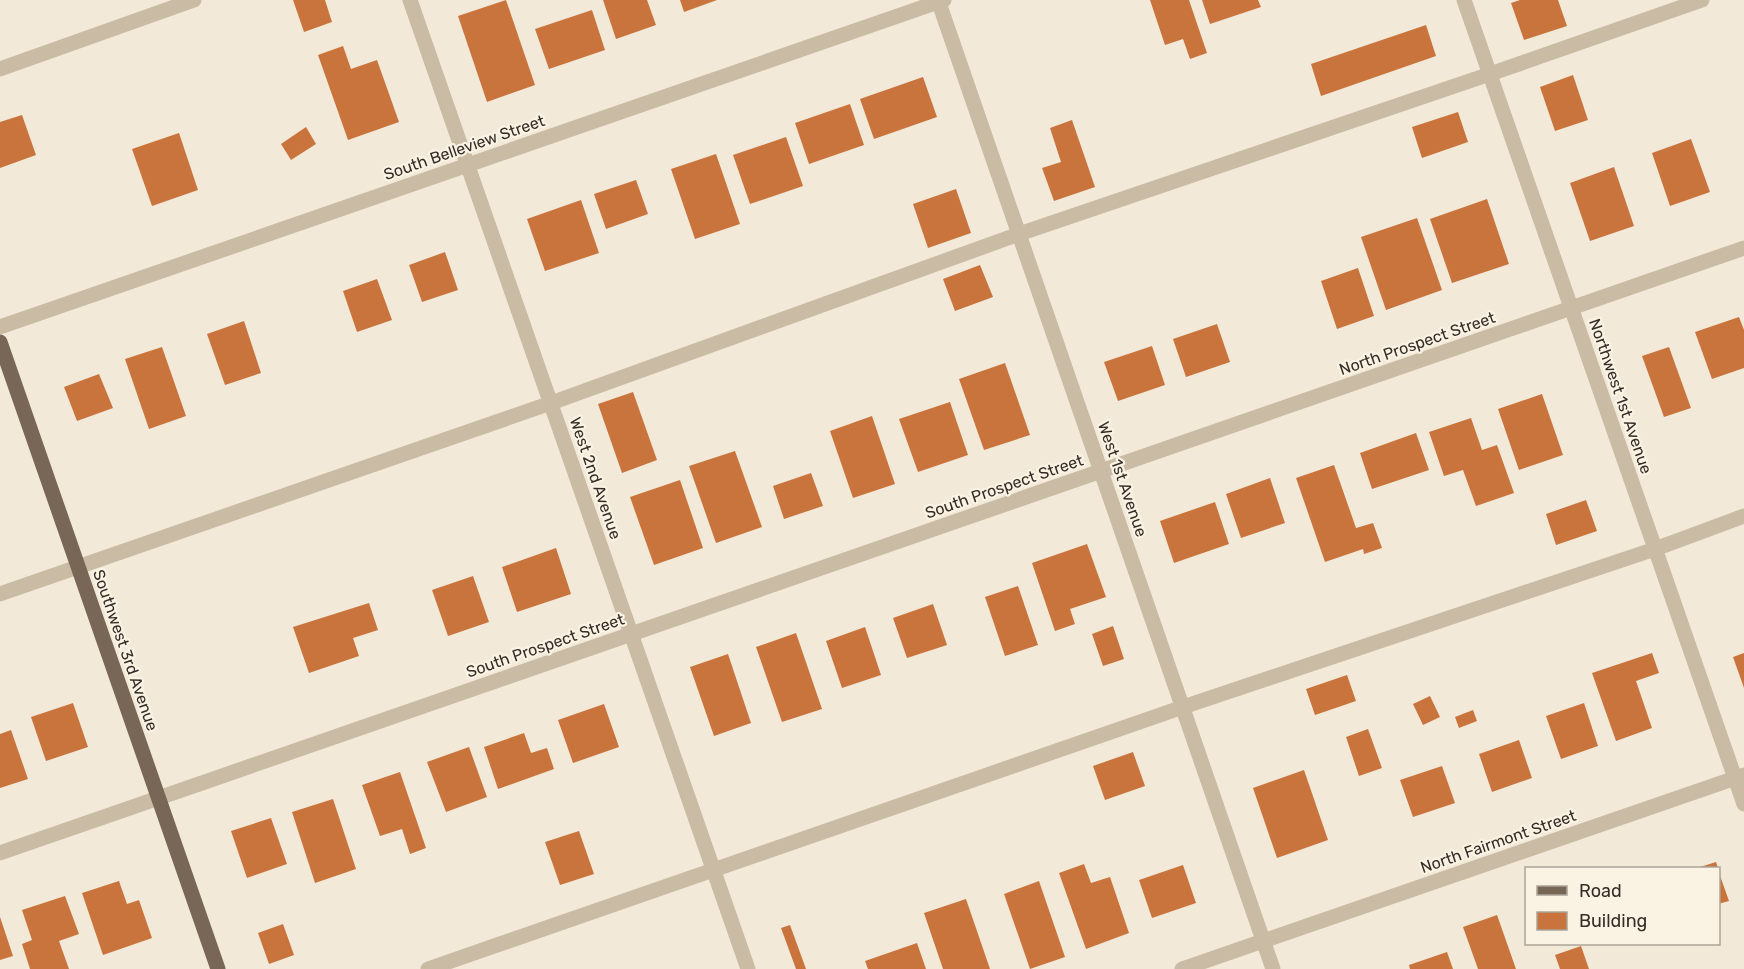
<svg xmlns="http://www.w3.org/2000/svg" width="1744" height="969" viewBox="0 0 1744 969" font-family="Rubik,sans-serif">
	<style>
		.building { fill: #ca743d }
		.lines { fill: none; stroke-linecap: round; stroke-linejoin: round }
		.minor { stroke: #cabba4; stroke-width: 15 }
		.major { stroke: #786656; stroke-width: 15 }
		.labels { text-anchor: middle; stroke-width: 4.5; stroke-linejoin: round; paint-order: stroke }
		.street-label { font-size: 16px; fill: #352d26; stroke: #faf3e4 }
	</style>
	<rect width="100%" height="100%" fill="#f2e9d8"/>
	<g class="building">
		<polygon points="293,0 325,0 332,22 304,32"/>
		<polygon points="506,0 535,85 487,102 458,16"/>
		<polygon points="603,0 647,0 656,25 616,39"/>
		<polygon points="680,0 717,0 684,12"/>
		<polygon points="1150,0 1189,0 1207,53 1190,59 1183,39 1165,45"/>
		<polygon points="1202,0 1258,0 1261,7 1210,24"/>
		<polygon points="1520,0 1558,0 1567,26 1524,40 1511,3"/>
		<polygon points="592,10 605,50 549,69 535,29"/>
		<polygon points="1426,25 1436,56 1321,96 1311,64"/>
		<polygon points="343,46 351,69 377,60 399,122 348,140 318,55"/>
		<polygon points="1573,75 1588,120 1555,131 1540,87"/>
		<polygon points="923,77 937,117 874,139 860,99"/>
		<polygon points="850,104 864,145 809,164 795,123"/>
		<polygon points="1458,112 1468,142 1422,158 1412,127"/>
		<polygon points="22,115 36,155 0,168 0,122"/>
		<polygon points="1072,120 1095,187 1054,201 1042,168 1061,162 1050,128"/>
		<polygon points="306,127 316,144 291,160 281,144"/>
		<polygon points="179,133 198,190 152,206 132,149"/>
		<polygon points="786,137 803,186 750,204 733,155"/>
		<polygon points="1691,139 1710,192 1670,206 1652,153"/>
		<polygon points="716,154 740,224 695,239 671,169"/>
		<polygon points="1614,167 1634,226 1590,241 1570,183"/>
		<polygon points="636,180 648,214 606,229 594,194"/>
		<polygon points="956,189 971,233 928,248 913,204"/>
		<polygon points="1487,199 1509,264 1452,283 1430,219"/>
		<polygon points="581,200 599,253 545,271 527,219"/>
		<polygon points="1417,218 1442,290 1386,310 1361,237"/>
		<polygon points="445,252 458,290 422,302 409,265"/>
		<polygon points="980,265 993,297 955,311 943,279"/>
		<polygon points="1358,268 1374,316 1337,329 1321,281"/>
		<polygon points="377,279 392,320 357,332 343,291"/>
		<polygon points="1739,317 1744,330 1744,368 1712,379 1695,332"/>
		<polygon points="244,321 261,373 225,385 207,334"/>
		<polygon points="1217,324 1230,362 1186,377 1173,339"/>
		<polygon points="1152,346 1165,385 1118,401 1104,362"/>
		<polygon points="162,347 186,416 149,429 125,359"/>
		<polygon points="1669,347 1691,408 1664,417 1642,356"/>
		<polygon points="1005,363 1030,435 984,450 959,379"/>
		<polygon points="99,374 113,408 77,421 64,387"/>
		<polygon points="633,392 657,460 622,473 598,404"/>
		<polygon points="1542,394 1563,455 1519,470 1498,409"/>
		<polygon points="950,402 968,455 918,472 899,419"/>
		<polygon points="872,416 895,484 853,498 830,431"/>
		<polygon points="1471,418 1482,450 1497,445 1514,493 1476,506 1463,470 1444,476 1429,432"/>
		<polygon points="1416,433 1429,470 1372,489 1360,453"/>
		<polygon points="735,451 762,527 716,543 689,466"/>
		<polygon points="1334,465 1356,528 1373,523 1382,548 1364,554 1363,549 1325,562 1296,478"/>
		<polygon points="811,473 823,506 784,519 773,486"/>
		<polygon points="1270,478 1285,523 1241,538 1226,494"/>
		<polygon points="680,480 703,548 654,565 630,497"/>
		<polygon points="1586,500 1597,531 1556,545 1546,514"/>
		<polygon points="1215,502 1229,544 1174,563 1160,521"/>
		<polygon points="1087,544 1106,597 1070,609 1075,624 1055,631 1032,563"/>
		<polygon points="556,548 571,594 517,612 502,567"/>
		<polygon points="473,576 489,622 448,636 432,590"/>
		<polygon points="1018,586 1038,645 1005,656 985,597"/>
		<polygon points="369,603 378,630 353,638 359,656 309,673 293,627"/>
		<polygon points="933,604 947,645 907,658 893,618"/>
		<polygon points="1113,626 1124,659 1103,666 1092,634"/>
		<polygon points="865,627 881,675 842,688 826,641"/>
		<polygon points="796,633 822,709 782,722 756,647"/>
		<polygon points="1652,653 1659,673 1636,681 1652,728 1616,741 1592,673"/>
		<polygon points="1744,653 1744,688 1733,657"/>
		<polygon points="728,654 751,723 714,736 690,667"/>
		<polygon points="1347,675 1356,701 1315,715 1306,689"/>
		<polygon points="1430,696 1440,717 1423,725 1413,704"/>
		<polygon points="73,703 88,747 46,761 31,717"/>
		<polygon points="1584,703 1598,746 1561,759 1546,716"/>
		<polygon points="604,704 619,747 573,763 558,720"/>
		<polygon points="1473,710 1477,721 1459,728 1455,717"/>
		<polygon points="1368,729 1382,768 1359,776 1346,737"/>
		<polygon points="11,730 28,779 0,788 0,734"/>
		<polygon points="524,733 531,753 547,748 554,769 498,789 484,747"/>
		<polygon points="1519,740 1532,778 1492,792 1479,754"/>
		<polygon points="469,747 487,797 446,812 427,762"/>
		<polygon points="1133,752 1145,786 1105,800 1093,766"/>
		<polygon points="1442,766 1455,803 1413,817 1400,780"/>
		<polygon points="1304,770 1328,840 1277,858 1253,788"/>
		<polygon points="400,772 426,848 410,854 402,829 380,836 362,785"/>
		<polygon points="333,799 356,869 315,883 292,812"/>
		<polygon points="271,818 287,864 247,878 231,831"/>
		<polygon points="579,831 594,874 560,885 545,842"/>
		<polygon points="1716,862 1718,868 1697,868"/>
		<polygon points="1084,864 1091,883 1110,877 1129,933 1086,949 1059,873"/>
		<polygon points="1183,865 1196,903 1152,918 1139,880"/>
		<polygon points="1718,870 1729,901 1718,904"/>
		<polygon points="119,881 127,904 139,900 152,938 103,955 82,893"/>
		<polygon points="1039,881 1065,957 1030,969 1004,894"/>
		<polygon points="65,896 79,934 59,941 69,969 30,969 22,944 32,940 22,910"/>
		<polygon points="966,899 990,969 943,969 924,913"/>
		<polygon points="1497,915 1516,969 1478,969 1463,927"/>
		<polygon points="0,917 13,956 0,960"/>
		<polygon points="283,924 294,955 269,964 258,933"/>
		<polygon points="790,925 806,969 796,969 781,928"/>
		<polygon points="917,943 926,969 868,969 865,961"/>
		<polygon points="1581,946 1589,969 1560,969 1555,955"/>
		<polygon points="1447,952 1453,969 1410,969 1409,965"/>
	</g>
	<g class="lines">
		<g class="minor">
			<polyline points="410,0 748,969"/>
			<polyline points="938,0 1273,969"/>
			<polyline points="1464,0 1744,804"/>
			<polyline points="0,69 194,0"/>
			<polyline points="0,327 944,0"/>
			<polyline points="0,594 551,403 1019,234 1490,74 1702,0"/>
			<polyline points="0,853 1744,248"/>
			<polyline points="428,969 1183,707 1655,549 1744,516"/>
			<polyline points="1182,969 1744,775"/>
		</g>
		<polyline class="major" points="0,342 218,969"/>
	</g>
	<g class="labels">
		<g class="street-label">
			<text transform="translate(464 147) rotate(-19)" y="6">South Belleview Street</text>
			<text transform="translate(1417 343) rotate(-19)" y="6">North Prospect Street</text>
			<text transform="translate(1621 396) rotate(71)" y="6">Northwest 1st Avenue</text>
			<text transform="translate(596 478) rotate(71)" y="6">West 2nd Avenue</text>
			<text transform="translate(1123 479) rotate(71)" y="6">West 1st Avenue</text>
			<text transform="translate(1004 486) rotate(-19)" y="6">South Prospect Street</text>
			<text transform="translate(545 645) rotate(-19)" y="6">South Prospect Street</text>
			<text transform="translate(126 650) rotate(71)" y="6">Southwest 3rd Avenue</text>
			<text transform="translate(1498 841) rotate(-19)" y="6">North Fairmont Street</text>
		</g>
	</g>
	<rect x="1525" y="867" width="195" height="78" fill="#faf3e4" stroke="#aba498" stroke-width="1.5"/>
	<rect x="1537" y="886" width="30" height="9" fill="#786656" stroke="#aba498" stroke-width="1.5"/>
	<text x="1579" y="897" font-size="18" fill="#352d26">Road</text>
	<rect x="1537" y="912" width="30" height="18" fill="#ca743d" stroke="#aba498" stroke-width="1.5"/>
	<text x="1579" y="927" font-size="18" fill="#352d26">Building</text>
</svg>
